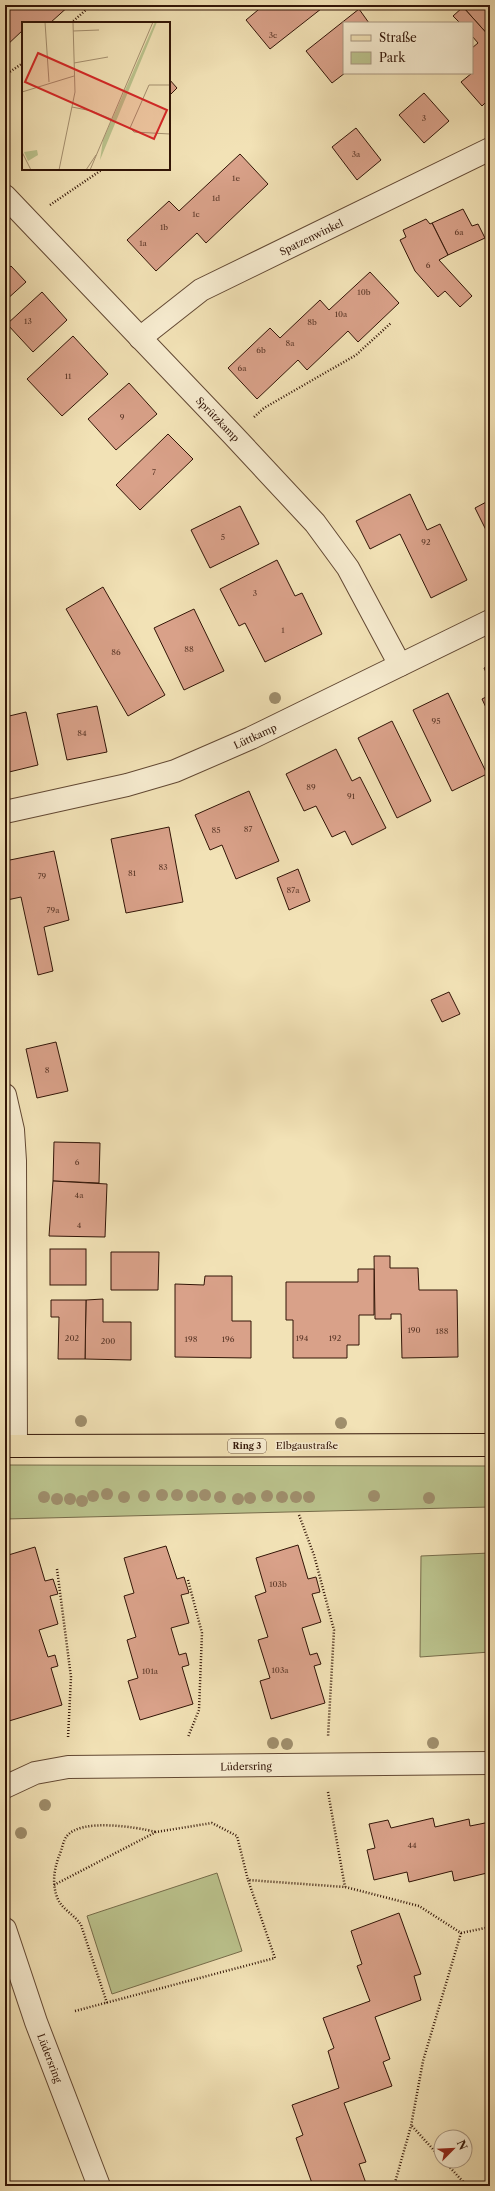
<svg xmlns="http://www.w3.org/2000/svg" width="495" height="2191" viewBox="0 0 495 2191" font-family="'Libre Caslon Text',serif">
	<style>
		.green { fill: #bbc38d; stroke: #766c4a }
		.building { fill: #d9a189; stroke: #321507 }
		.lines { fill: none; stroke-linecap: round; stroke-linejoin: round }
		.street-casing { stroke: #624833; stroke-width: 24 }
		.primary-casing { stroke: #321507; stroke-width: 24 }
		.path { stroke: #321507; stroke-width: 2.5; stroke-dasharray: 1 2; stroke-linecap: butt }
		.street { stroke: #f7ecd0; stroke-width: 22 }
		.primary { stroke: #f2e2b6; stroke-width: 22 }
		.tree { fill: #9f8e6c }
		.labels { text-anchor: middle; stroke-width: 3; stroke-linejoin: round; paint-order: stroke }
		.number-label { font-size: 8px; fill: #5c3828 }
		.shield { fill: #f7ecd0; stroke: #6d5643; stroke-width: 1 }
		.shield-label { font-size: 9px; font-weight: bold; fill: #321507 }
		.street-label { font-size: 10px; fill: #321507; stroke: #f7ecd0 }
		.inset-road { fill: none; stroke: #a59070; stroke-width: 1 }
		.view { fill: #d62828; fill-opacity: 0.15; stroke: #d62828; stroke-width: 2 }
		.inset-edge { fill: none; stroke: #321507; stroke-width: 2 }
	</style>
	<rect width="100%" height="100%" fill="#f2e2b6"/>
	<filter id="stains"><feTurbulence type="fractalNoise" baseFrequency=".005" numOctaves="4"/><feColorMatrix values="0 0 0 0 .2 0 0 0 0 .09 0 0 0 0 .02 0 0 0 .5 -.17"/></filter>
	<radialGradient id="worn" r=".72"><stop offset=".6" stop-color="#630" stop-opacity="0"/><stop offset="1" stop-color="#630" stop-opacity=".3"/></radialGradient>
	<g class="green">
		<polygon points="5,1465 490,1466 490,1507 5,1519"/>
		<polygon points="490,1553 490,1652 420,1657 421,1556"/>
		<polygon points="217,1873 242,1951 112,1994 87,1916"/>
	</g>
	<g class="building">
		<polygon points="7,5 70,5 50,23 23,23 23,30 5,47 5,6"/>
		<polygon points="264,5 326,5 270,49 246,20"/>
		<polygon points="465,5 490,5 490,37 463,7"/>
		<polygon points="463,7 490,37 490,104 487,101 482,106 461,82 472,73 472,48 478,43 472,36 472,23 460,23 453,16"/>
		<polygon points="359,9 369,23 344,23 345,73 332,83 306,51"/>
		<polygon points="169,79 177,88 169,96"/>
		<polygon points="424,93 449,121 424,143 399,115"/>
		<polygon points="356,128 381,160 357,180 332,147"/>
		<polygon points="240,154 268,184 206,243 197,233 156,271 127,240 169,201 179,211"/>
		<polygon points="463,209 472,226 478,224 485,238 448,255 432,223"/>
		<polygon points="426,219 430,224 432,223 448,255 439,260 472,296 460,307 445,291 438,297 415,271 400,240 406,237 403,230"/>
		<polygon points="11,266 26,282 5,301 5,271"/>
		<polygon points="370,272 399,303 358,342 348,331 307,370 298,360 257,399 228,368 270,328 280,338 320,300 329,310"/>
		<polygon points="42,292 67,320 33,352 7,324"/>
		<polygon points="73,336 108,374 62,416 27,379"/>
		<polygon points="129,383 157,414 116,450 88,419"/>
		<polygon points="168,434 193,459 140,510 116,485"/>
		<polygon points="410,494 427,530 440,524 467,580 431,598 400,534 370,549 356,521"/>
		<polygon points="490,500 490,538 475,508"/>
		<polygon points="240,506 259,544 210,568 191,530"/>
		<polygon points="277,560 295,596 302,593 322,634 265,662 245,623 239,626 220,589"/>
		<polygon points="103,587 165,695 128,716 66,609"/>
		<polygon points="194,609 224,671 184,690 154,628"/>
		<polygon points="490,665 490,681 484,668"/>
		<polygon points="448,693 487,774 452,791 413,710"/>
		<polygon points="490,695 490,716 482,699"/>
		<polygon points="97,706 107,752 67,760 57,714"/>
		<polygon points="26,712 38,765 5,773 5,717"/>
		<polygon points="392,721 431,801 397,818 358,738"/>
		<polygon points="336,749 352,781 360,777 386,828 352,845 345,831 332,837 316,806 304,811 286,774"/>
		<polygon points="249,791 279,861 236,879 222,845 210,850 195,815"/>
		<polygon points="169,827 183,902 126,913 111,839"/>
		<polygon points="54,851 69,920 44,927 53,971 38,975 21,897 7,900 5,890 5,861"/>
		<polygon points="298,869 310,901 289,910 277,878"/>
		<polygon points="449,992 460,1014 442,1022 431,1000"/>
		<polygon points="56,1042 68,1091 37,1098 26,1049"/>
		<polygon points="54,1142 100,1143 99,1183 53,1181"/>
		<polygon points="53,1181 107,1184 105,1237 49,1236"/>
		<rect x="50" y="1249" width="36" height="36"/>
		<polygon points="111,1252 159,1252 158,1290 111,1290"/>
		<polygon points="374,1256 390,1256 390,1268 418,1268 419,1290 457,1290 458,1357 402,1358 401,1314 391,1314 391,1319 375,1319"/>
		<polygon points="358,1269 374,1269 374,1315 359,1315 359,1345 347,1345 347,1358 293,1358 293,1320 286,1320 286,1282 358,1282"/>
		<polygon points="205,1276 232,1276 232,1321 251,1321 251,1358 175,1357 175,1284 204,1285"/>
		<polygon points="103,1299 103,1322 131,1322 131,1360 85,1359 86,1300"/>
		<polygon points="51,1300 86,1300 85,1359 58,1359 59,1317 51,1317"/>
		<polygon points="298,1545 308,1579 316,1577 320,1592 312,1594 321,1622 302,1628 310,1655 317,1653 321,1664 314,1666 325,1703 271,1719 260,1681 270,1678 258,1640 268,1637 255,1596 266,1592 256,1558"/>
		<polygon points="166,1546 177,1579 184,1577 189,1593 181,1595 189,1623 171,1628 179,1655 186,1653 189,1665 182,1667 193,1704 140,1720 128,1681 138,1678 127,1640 136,1637 124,1596 134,1593 124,1558"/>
		<polygon points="35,1547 45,1581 53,1579 58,1594 50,1596 58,1624 39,1630 48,1657 55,1655 58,1666 51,1668 62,1705 9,1721 5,1709 5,1680 7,1680 5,1673 5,1556"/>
		<polygon points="433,1818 435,1827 469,1819 470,1826 490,1822 490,1880 487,1873 454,1881 452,1871 409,1882 407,1872 374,1880 367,1850 375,1848 369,1824 388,1820 391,1828"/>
		<polygon points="399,1913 421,1974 414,1976 421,2000 375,2017 390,2059 383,2062 392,2086 344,2103 366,2162 359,2164 367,2186 313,2186 296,2138 303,2135 292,2105 339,2088 328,2051 334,2048 323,2018 370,2001 357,1966 362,1964 351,1931"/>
	</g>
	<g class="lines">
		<g class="street-casing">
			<g id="street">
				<polyline points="5,196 233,435 315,523 348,568 400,665"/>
				<polyline points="140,338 201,290 490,149"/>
				<polyline points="5,812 127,785 175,771 251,738 490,621"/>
				<polyline points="5,1095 13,1130 15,1161 16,1446"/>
				<polyline points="5,1787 35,1773 68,1767 490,1763"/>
				<polyline points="5,1929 36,2022 99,2186"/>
			</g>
		</g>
		<g class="primary-casing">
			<polyline id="primary" points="5,1446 490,1445"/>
		</g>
		<g class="path">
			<polyline points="71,23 87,9"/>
			<polyline points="5,75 23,63"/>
			<polyline points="169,111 171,109"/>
			<polyline points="50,205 103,169"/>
			<polyline points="254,417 264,408 356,355 391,323"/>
			<polyline points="299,1515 314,1555 334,1630 328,1737"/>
			<polyline points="57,1569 71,1677 68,1738"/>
			<polyline points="188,1580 202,1633 199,1710 188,1737"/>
			<polyline points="328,1792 345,1887"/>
			<polyline points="54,1885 156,1832 212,1823 237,1836 248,1880"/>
			<path d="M 107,2003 L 81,1925 C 74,1914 61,1909 57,1897 C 52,1883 54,1870 59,1856 C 62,1850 63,1840 67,1836 C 81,1818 136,1827 156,1832"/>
			<polyline points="75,2011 275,1958 248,1880 345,1887 419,1906 461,1933 490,1927"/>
			<polyline points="412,2126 441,2158"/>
			<polyline points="444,2161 467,2186"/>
			<polyline points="394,2186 411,2126 423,2061 461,1933"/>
		</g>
		<use href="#street" class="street"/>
		<use href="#primary" class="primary"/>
	</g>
	<g class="tree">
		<circle cx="275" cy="698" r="6"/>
		<circle cx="81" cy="1421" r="6"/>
		<circle cx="341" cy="1423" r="6"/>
		<circle cx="107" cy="1494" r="6"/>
		<circle cx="162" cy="1495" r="6"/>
		<circle cx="177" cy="1495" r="6"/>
		<circle cx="205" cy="1495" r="6"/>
		<circle cx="93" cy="1496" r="6"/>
		<circle cx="144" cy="1496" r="6"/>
		<circle cx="192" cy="1496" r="6"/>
		<circle cx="267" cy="1496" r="6"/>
		<circle cx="374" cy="1496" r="6"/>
		<circle cx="44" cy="1497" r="6"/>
		<circle cx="124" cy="1497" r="6"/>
		<circle cx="220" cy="1497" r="6"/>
		<circle cx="282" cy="1497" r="6"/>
		<circle cx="296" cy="1497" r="6"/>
		<circle cx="309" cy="1497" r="6"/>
		<circle cx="250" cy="1498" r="6"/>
		<circle cx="429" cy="1498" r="6"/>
		<circle cx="57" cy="1499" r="6"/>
		<circle cx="70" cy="1499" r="6"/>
		<circle cx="238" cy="1499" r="6"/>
		<circle cx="82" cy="1501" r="6"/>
		<circle cx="273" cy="1743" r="6"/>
		<circle cx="433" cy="1743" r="6"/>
		<circle cx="287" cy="1744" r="6"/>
		<circle cx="45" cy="1805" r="6"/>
		<circle cx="21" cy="1833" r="6"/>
	</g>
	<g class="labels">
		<g class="number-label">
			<text x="273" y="38">3c</text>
			<text x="424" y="121">3</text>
			<text x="356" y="157">3a</text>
			<text x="236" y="181">1e</text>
			<text x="216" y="201">1d</text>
			<text x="196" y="217">1c</text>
			<text x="164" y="230">1b</text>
			<text x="459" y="235">6a</text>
			<text x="143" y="246">1a</text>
			<text x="428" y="268">6</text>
			<text x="364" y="295">10b</text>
			<text x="341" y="317">10a</text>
			<text x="28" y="324">13</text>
			<text x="312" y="325">8b</text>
			<text x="290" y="346">8a</text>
			<text x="261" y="353">6b</text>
			<text x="242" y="371">6a</text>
			<text x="68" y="379">11</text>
			<text x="122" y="420">9</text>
			<text x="154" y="475">7</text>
			<text x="223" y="540">5</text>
			<text x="426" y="545">92</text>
			<text x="255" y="596">3</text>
			<text x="283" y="633">1</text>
			<text x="189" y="652">88</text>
			<text x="116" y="655">86</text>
			<text x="436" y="724">95</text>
			<text x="82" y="736">84</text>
			<text x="311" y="790">89</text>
			<text x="351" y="799">91</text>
			<text x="248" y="832">87</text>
			<text x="216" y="833">85</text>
			<text x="163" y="870">83</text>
			<text x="132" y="876">81</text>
			<text x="42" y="879">79</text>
			<text x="293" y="893">87a</text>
			<text x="53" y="913">79a</text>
			<text x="47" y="1073">8</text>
			<text x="77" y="1165">6</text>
			<text x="79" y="1198">4a</text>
			<text x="79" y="1228">4</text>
			<text x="414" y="1333">190</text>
			<text x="442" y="1334">188</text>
			<text x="72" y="1341">202</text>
			<text x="302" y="1341">194</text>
			<text x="335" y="1341">192</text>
			<text x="191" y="1342">198</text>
			<text x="228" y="1342">196</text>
			<text x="108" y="1344">200</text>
			<text x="278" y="1587">103b</text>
			<text x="280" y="1673">103a</text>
			<text x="150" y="1674">101a</text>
			<text x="412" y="1848">44</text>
		</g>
		<rect class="shield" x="228" y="1439" width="38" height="14" rx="3"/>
		<g class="shield-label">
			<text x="247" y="1449">Ring 3</text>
		</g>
		<g class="street-label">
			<text transform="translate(311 237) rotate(-26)" y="4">Spatzenwinkel</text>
			<text transform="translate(218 419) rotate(46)" y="4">Sprützkamp</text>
			<text transform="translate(255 736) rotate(-25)" y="4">Lüttkamp</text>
			<text x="307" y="1449">Elbgaustraße</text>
			<text transform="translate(246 1766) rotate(-1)" y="4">Lüdersring</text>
			<text transform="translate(50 2058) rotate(69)" y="4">Lüdersring</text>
		</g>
	</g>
	<g transform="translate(22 22)">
		<rect width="148" height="148" fill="#f2e2b6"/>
		<path d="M 133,0 L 135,0 L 78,138 L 81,118 ZM 15,128 L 16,133 L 6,139 L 2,130 Z" fill="#bbc38d"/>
		<path class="inset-road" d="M 23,0 L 27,60M 51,9 L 77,8M 52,41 L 86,35M 148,63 L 127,63 L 108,106 L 112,110 L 148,112M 0,70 L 52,54M 50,85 L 70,89 L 89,97M 0,130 L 9,148M 37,148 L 53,70 L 51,0M 64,148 L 74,133M 68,148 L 131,0"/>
		<path class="view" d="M 16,31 L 145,88 L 132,117 L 3,60 Z"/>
		<rect width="148" height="148" class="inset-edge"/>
	</g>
	<rect width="495" height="2191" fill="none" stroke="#f2e2b6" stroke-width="20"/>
	<rect x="6" y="6" width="483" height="2179" fill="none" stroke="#321507" stroke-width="2"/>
	<rect x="10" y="10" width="475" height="2171" fill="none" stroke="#321507"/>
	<rect x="343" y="22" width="130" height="52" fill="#f7ecd0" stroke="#a89680"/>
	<rect x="351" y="35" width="20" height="6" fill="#f2e2b6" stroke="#a89680"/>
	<text x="379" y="42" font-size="12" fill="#321507">Straße</text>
	<rect x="351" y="52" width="20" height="12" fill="#bbc38d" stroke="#a89680"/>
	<text x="379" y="62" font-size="12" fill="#321507">Park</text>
	<g transform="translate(453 2149) rotate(66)"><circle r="19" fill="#f7ecd0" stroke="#a89680"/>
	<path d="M0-3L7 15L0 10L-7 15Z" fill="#8f2418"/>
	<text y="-6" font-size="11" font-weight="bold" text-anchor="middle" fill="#321507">N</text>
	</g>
	<rect width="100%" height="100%" filter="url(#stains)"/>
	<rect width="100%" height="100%" fill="url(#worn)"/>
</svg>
